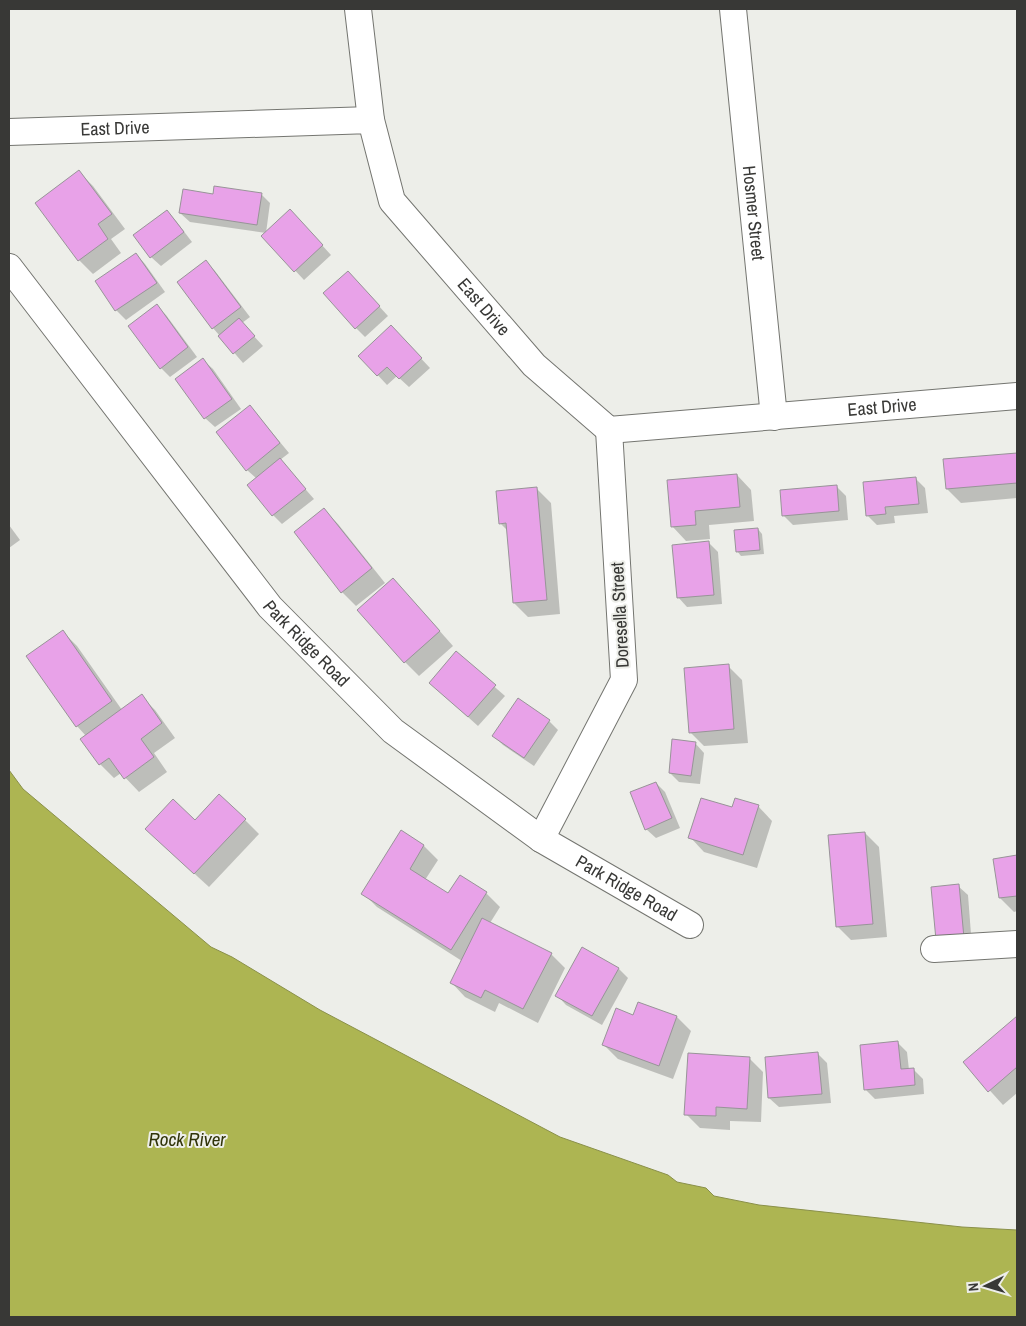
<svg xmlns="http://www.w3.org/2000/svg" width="1026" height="1326" viewBox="0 0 1026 1326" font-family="'Archivo Narrow',sans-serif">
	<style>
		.water { fill: #adb552; stroke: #8a904a }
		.shadow { fill: #0003 }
		.building { fill: #e8a2e8; stroke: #989498 }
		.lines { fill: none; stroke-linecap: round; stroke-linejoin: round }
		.street-casing { stroke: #747570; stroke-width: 28 }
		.street { stroke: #fff; stroke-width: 26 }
		.labels { text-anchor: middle; stroke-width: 4; stroke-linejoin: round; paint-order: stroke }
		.street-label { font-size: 18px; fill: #383836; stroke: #edeee9 }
		.water-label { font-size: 19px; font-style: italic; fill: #313409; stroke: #edeee9 }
	</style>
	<rect width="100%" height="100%" fill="#edeee9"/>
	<polygon class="water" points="9,770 23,789 211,947 232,957 320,1010 560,1137 668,1175 677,1182 706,1188 714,1196 759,1205 962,1227 1017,1230 1017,1317 9,1317"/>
	<g class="shadow">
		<polygon points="79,172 93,186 125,229 111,239 121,253 93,274 79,260"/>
		<polygon points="261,194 270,203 266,233 299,220 331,255 304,280 263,236 266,233 190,222 180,213 214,195"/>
		<polygon points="167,211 176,221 192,242 161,266 151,257"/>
		<polygon points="136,254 145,264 165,292 126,320 116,310 97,282"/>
		<polygon points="206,262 215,271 250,317 242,323 263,346 243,363 213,328 179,282"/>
		<polygon points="357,282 388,316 365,337 356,328"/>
		<polygon points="156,306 166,315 197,357 170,377 161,368"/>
		<polygon points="400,336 430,368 409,387 397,376 387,385 360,356"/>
		<polygon points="203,360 213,369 241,409 215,427 205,418 177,379"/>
		<polygon points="250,406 289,453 280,460 314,499 282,524 273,515 257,479 247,470"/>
		<polygon points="1017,454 1017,498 961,503 947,489 945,460"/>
		<polygon points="737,475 751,490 754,521 709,525 710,539 686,541 672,526"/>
		<polygon points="916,479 925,488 928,513 894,516 895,523 877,525 868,516"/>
		<polygon points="837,487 846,496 848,520 793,525 784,516"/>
		<polygon points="537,489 551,503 560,614 528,617 514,603 507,530 500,523"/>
		<polygon points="324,510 338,524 385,583 356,606 342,592"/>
		<polygon points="9,525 20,540 9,548"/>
		<polygon points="758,529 762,534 764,554 741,556 737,551"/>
		<polygon points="709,543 718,552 722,604 687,607 678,597"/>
		<polygon points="407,594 453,646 419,676 405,662"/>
		<polygon points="63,632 77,646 122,710 141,696 155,710 175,738 154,753 167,772 139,792 121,773 114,778 100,764 86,736 77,726"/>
		<polygon points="456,653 505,696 478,726 440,692"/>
		<polygon points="728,666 742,680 748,743 704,746 690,732"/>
		<polygon points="549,721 558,730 534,766 503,745 494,736"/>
		<polygon points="695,743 704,753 700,784 679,782 670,773"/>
		<polygon points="656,783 665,792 680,828 656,838 646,829"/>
		<polygon points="758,806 772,821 757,868 704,852 690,837 733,809"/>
		<polygon points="245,820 259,834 209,887 161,843 195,822"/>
		<polygon points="401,832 424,846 438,860 425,880 449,895 486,893 500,907 490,923 551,954 565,968 538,1023 499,1003 495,1012 465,997 451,982 462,961 377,907 363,893"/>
		<polygon points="865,833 879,847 887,937 851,940 837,926"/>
		<polygon points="1017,856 1017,911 1014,912 1000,898 994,860"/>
		<polygon points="958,886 968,895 972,947 947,949"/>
		<polygon points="619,969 628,978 602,1025 566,1005 557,995"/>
		<polygon points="639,1003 677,1017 691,1031 673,1079 618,1059 604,1045 634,1016"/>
		<polygon points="1017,1018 1017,1093 1003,1105 964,1062"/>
		<polygon points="898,1043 907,1052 909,1070 913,1069 923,1079 924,1094 875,1099 866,1090"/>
		<polygon points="818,1054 827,1063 831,1103 779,1107 769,1098"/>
		<polygon points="749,1058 763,1072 761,1122 730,1121 730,1130 700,1128 686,1114"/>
	</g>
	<g class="building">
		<polygon points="79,170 112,214 98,224 108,239 78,261 35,203"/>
		<polygon points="214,186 262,193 257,225 179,213 183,189 213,194"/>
		<polygon points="290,209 323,245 294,272 261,236"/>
		<polygon points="167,210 184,232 150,258 133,235"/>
		<polygon points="136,253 157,283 115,311 95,281"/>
		<polygon points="206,260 241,307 212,329 177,282"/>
		<polygon points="348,271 380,306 355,329 323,293"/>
		<polygon points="157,304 188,347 160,369 128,326"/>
		<polygon points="239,318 255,336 233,354 218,336"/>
		<polygon points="391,325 422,358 399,379 387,367 377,376 358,356"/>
		<polygon points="203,358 232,399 204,419 175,379"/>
		<polygon points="250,405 280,443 246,471 216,432"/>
		<polygon points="1017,453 1017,483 946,489 943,459"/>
		<polygon points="280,458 306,489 272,516 247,485"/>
		<polygon points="737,474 740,507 695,511 696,525 671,527 667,480"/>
		<polygon points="916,477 919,504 885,507 886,514 866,516 863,482"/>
		<polygon points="837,485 839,511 782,516 780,490"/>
		<polygon points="537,487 547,600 513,603 506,523 499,524 496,491"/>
		<polygon points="324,508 372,568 341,593 294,532"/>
		<polygon points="758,528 760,550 736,552 734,530"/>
		<polygon points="709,541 714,595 677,598 672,545"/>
		<polygon points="393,578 440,631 404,663 357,610"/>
		<polygon points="63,630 112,701 76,727 26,656"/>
		<polygon points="456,651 496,685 468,717 429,683"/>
		<polygon points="729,664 734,729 689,733 684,668"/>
		<polygon points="142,694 162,723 141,739 154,757 124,779 109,758 99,765 80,739"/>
		<polygon points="518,698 550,720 524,758 492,736"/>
		<polygon points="672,739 696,742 691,776 669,773"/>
		<polygon points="656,782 672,818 645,830 630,792"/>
		<polygon points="219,794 246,819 194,874 145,829 173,799 195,820"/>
		<polygon points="701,798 732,807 735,798 759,805 743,855 688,838"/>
		<polygon points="401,830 424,845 410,869 448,893 460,875 487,892 451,950 361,894"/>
		<polygon points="865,832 873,924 836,927 828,835"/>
		<polygon points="1017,855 1017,896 999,898 993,859"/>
		<polygon points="959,884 964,938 936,940 931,887"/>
		<polygon points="482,918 552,953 523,1009 485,990 481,998 450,983"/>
		<polygon points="582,947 619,968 592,1016 555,996"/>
		<polygon points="638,1002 677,1016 659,1066 602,1045 616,1008 633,1015"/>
		<polygon points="1017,1016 1017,1067 988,1092 963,1062"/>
		<polygon points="898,1041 901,1069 914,1068 915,1085 864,1090 860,1045"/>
		<polygon points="818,1052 822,1094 768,1098 765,1057"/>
		<polygon points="688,1053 750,1057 747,1109 716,1107 716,1116 684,1115"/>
	</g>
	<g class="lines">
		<g class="street-casing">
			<g id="street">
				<polyline points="358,9 371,120"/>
				<path id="s1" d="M 733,9 L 774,417"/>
				<path id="s2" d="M 9,132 L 371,120 L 392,201 L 534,365 L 609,430 L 1017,396"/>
				<path id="s3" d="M 9,267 L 270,607 L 393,731 L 541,839 L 690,925"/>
				<polyline points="541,839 624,680 609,430"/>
				<polyline points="934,949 1017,944"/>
			</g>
		</g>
		<use href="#street" class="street"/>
	</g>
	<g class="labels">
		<g class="street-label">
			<text dy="6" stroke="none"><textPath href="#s2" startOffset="106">East Drive</textPath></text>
			<text dy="6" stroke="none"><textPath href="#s1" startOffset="205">Hosmer Street</textPath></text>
			<text dy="6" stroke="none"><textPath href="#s2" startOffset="586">East Drive</textPath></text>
			<text dy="6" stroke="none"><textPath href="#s2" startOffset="1036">East Drive</textPath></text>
			<text transform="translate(620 615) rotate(-93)" y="6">Doresella Street</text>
			<text dy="6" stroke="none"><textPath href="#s3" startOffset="480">Park Ridge Road</textPath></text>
			<text dy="6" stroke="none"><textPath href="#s3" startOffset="885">Park Ridge Road</textPath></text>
		</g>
		<g class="water-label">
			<text x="187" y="1146">Rock River</text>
		</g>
	</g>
	<rect width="1026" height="1326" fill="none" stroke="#383836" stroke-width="20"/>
	<g transform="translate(986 1286) rotate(265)" stroke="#edeee9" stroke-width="4" paint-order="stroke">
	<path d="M0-4L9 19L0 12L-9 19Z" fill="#383836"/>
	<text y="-8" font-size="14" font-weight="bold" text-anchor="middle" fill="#383836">N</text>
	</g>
</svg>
